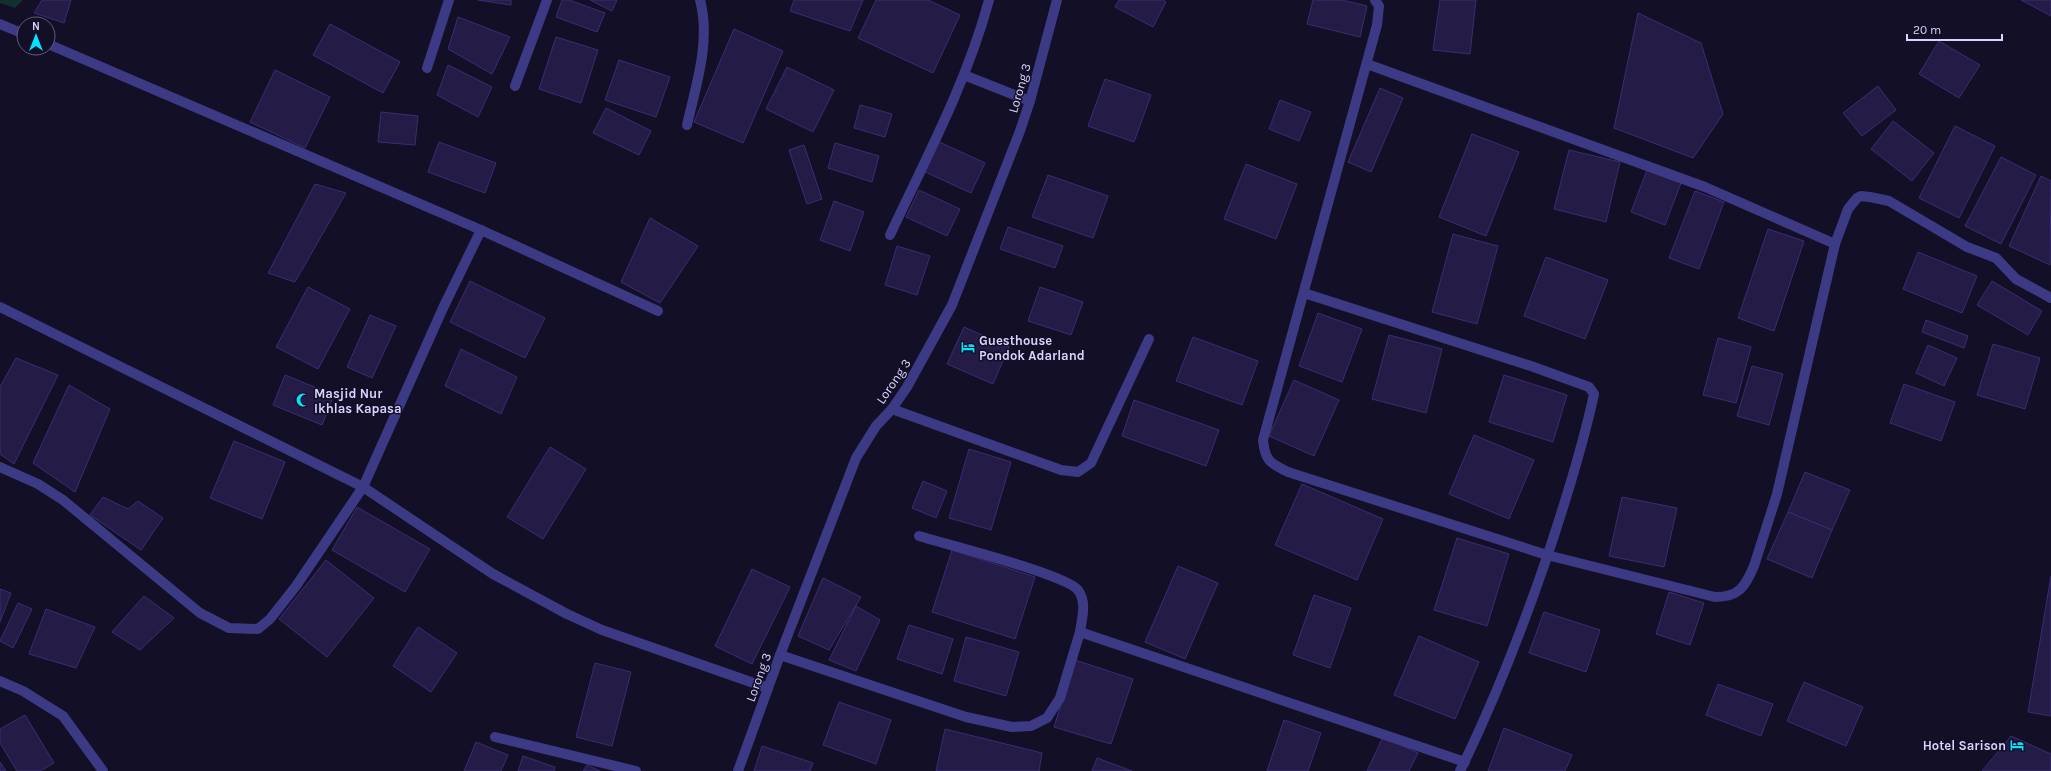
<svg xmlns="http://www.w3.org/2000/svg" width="2051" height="771" viewBox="0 0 2051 771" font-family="Karla,sans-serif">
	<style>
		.green { fill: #12302f }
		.building { fill: #241b47; stroke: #3b2d73 }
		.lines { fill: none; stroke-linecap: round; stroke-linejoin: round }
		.minor { stroke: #3d3a85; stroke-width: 10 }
		.labels { text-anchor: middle; stroke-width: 3; stroke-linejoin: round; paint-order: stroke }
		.street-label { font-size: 13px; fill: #d9d4ff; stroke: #130f26 }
		.poi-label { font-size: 13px; font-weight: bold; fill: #d9d4ff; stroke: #130f26; text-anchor: start }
	</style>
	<rect width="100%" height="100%" fill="#130f26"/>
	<polygon class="green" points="0,0 23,0 15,8 0,3"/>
	<g class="building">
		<polygon points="42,0 71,0 64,23 34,13"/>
		<polygon points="478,0 511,0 511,5"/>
		<polygon points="562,0 569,0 605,13 597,32 556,17"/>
		<polygon points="590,0 617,0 612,11"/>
		<polygon points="794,0 863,0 850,31 790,11"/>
		<polygon points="876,0 928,0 960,15 933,73 858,38"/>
		<polygon points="1119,0 1163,0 1166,2 1153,27 1115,7"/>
		<polygon points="1313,0 1342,0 1367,6 1360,37 1307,24"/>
		<polygon points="1440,0 1476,0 1470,54 1433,50"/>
		<polygon points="2021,0 2051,0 2051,16"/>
		<polygon points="1638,13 1701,43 1723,114 1693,158 1614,128"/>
		<polygon points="458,17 510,37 492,74 448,49"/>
		<polygon points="330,24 400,62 383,93 313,55"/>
		<polygon points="734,29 783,51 743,143 694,122"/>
		<polygon points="556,37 598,50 581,103 539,89"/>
		<polygon points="1939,41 1980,65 1959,98 1919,74"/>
		<polygon points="619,60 670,77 656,117 605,100"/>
		<polygon points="448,65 492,87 478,117 437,95"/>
		<polygon points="787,67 834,90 813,132 766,109"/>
		<polygon points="275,70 330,97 305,148 250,122"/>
		<polygon points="1105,79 1151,95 1134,142 1088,126"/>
		<polygon points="1878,86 1896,110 1862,136 1843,113"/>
		<polygon points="1380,88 1403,98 1371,172 1348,162"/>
		<polygon points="1280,100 1311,112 1299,141 1269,129"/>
		<polygon points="860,105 892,114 885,137 854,128"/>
		<polygon points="606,108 651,131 639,155 593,133"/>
		<polygon points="381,112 418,116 415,145 378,142"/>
		<polygon points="1893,121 1934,153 1912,181 1871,149"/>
		<polygon points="1955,126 1995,146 1959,218 1919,198"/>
		<polygon points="1472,134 1519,152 1486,236 1439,217"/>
		<polygon points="937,141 985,163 971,193 923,171"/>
		<polygon points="439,142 496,163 485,193 428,172"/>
		<polygon points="835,143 879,156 872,182 828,168"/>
		<polygon points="804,145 822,199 807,204 789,150"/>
		<polygon points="1569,150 1620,162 1606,222 1554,209"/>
		<polygon points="2001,157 2036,175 2001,244 1965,226"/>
		<polygon points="1246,164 1297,184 1276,239 1224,219"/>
		<polygon points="1647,170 1681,183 1665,225 1631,212"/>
		<polygon points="1048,175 1108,196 1093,238 1032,217"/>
		<polygon points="2041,176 2051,181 2050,265 2009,246"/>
		<polygon points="315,184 346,193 295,282 268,273"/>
		<polygon points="919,190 960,209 947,236 906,217"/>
		<polygon points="1695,191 1724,202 1699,269 1669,258"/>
		<polygon points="834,201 864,212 850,251 820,240"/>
		<polygon points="650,218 698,246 660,303 621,282"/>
		<polygon points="1008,227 1063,246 1055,268 1000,249"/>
		<polygon points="1768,229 1804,241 1774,331 1738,318"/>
		<polygon points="1453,234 1498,246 1477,324 1432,312"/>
		<polygon points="897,246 930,256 917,295 885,285"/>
		<polygon points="1918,252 1977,276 1962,313 1903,289"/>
		<polygon points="1546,257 1608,280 1585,339 1524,316"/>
		<polygon points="470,281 545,318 525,358 450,322"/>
		<polygon points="1992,281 2042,311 2028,335 1977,305"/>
		<polygon points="308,287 350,309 318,369 276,347"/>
		<polygon points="1040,287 1083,302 1071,335 1028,321"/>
		<polygon points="1318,313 1362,329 1342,382 1299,366"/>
		<polygon points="370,315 396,326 372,378 347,367"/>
		<polygon points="1926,320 1968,336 1964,348 1922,332"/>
		<polygon points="964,327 1009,347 993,384 947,364"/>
		<polygon points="1389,335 1442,349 1426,413 1372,399"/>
		<polygon points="1193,337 1258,361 1242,405 1176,381"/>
		<polygon points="1718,338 1751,347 1736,403 1703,395"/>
		<polygon points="1993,344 2040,358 2025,409 1977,395"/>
		<polygon points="1928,345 1957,358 1944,386 1916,373"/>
		<polygon points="461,349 517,377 501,414 445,386"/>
		<polygon points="16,358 58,375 14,464 0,454 0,387"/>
		<polygon points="1752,366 1783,374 1769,425 1737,416"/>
		<polygon points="285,375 334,395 322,425 273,405"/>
		<polygon points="1504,375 1567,395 1553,442 1489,422"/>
		<polygon points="1294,380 1339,400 1314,456 1269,436"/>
		<polygon points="1904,384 1955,402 1941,441 1890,423"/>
		<polygon points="69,385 110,409 75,492 33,463"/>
		<polygon points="1134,400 1219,430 1206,466 1122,436"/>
		<polygon points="1474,435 1534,460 1509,519 1449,494"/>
		<polygon points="234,441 285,462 262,519 210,498"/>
		<polygon points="550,447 586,469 543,539 507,517"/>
		<polygon points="969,449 1011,462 991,530 949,518"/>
		<polygon points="1805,472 1850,490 1832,530 1788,512"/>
		<polygon points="923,481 947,491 936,518 912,508"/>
		<polygon points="1302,484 1383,519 1357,580 1275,545"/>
		<polygon points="103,497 128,509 138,501 163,518 141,550 90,515"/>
		<polygon points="1622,497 1677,508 1664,567 1609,556"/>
		<polygon points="357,507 430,549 405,592 332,550"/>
		<polygon points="1788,512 1832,530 1812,578 1767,559"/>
		<polygon points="1457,538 1509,554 1487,626 1434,610"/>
		<polygon points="952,550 1035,577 1015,639 932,612"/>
		<polygon points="326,560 374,598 327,657 279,619"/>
		<polygon points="1178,566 1218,583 1185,659 1145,642"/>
		<polygon points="752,569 790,587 752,664 715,646"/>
		<polygon points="2051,576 2051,716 2028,712"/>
		<polygon points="823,578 861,597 829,650 798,636"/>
		<polygon points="0,589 11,593 0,622"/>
		<polygon points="1669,592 1704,603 1690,645 1656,634"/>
		<polygon points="1314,595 1351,608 1330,668 1293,655"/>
		<polygon points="144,596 174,618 140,650 112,632"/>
		<polygon points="18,603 32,609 13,648 0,641"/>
		<polygon points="856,606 880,620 856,671 829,660"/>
		<polygon points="46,609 95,627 76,668 29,654"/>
		<polygon points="1544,612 1600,630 1586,672 1529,653"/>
		<polygon points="909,625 953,639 942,674 897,659"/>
		<polygon points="418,627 457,653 431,692 393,666"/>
		<polygon points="1419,636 1479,662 1455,719 1394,695"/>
		<polygon points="966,637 1019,652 1006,696 954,681"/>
		<polygon points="1075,660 1133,679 1111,744 1054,727"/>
		<polygon points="595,663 631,672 612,746 576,737"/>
		<polygon points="1804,682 1863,707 1846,746 1787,721"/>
		<polygon points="1718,684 1773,704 1761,736 1706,715"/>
		<polygon points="839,702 891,720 876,764 823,745"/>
		<polygon points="25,715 54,763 40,771 17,771 0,743 0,729"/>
		<polygon points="1284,720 1321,733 1308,771 1267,771"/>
		<polygon points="1504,728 1572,755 1565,771 1488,771"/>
		<polygon points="945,729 1042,753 1039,771 936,771"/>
		<polygon points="2011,736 2051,754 2051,771 1982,771"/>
		<polygon points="1383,737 1418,753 1409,771 1367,771"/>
		<polygon points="476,742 508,755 501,771 464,771"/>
		<polygon points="762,746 813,763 810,771 754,771"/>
		<polygon points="523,756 555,767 554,771 518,771"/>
		<polygon points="1097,758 1132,771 1092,771"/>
		<polygon points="0,762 6,771 0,771"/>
		<polygon points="587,765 600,771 583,771"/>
	</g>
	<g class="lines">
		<g class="minor">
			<polyline points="0,24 24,34"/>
			<path d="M 1367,64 L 1705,187 L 1835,244 L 1777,494 L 1754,566 C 1745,587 1739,597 1715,597 L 1547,555 L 1288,472 C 1270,463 1265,461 1263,440 L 1377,25 L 1379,6 L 1375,0"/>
			<polyline points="427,68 449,0"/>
			<polyline points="964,75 1030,101"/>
			<polyline points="515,86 547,0"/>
			<path d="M 687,125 C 696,85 711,41 700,0"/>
			<polyline points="481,230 658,311"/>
			<path d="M 890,235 C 926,158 967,82 989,0"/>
			<polyline points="1835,244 1848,209 1857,198 1861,196 1870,197 1889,201 1967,247 1996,258 2016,279 2051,298"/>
			<path d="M 1304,293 L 1531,366 L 1589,387 L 1594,394 C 1582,450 1565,503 1547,557 C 1522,630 1494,702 1460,771"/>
			<polyline points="0,307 363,487 493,574 567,614 602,630 768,688"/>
			<polyline points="892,409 1061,470 1078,472 1091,463 1149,339"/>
			<polyline points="0,467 38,484 63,500 200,613 229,628 258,629 270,619 296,586 363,487 443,308 481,230 48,44"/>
			<path d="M 919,536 C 945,544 1065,574 1078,590 C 1087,602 1082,618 1080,632"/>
			<polyline points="780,655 966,717 1012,727 1031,726 1047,718 1060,698 1080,632 1465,762"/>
			<polyline points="0,681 23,691 63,716 103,771"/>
			<polyline points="495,737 636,771"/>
			<polyline points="738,771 780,655 856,458 876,426 892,409 907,387 952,305 1020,131 1030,101 1057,0"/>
		</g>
	</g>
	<defs>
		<g id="hotel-bare" transform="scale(1.08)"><path d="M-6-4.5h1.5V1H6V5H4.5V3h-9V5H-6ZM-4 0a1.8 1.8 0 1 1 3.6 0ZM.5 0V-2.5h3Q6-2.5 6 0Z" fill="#00e5ff" stroke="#130f26" stroke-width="2.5" paint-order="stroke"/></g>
		<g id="mosque-bare" transform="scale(1.08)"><path d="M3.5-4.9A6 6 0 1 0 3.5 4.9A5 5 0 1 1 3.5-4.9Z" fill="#00e5ff" stroke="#130f26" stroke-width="2.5" paint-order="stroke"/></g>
	</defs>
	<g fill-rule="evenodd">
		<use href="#hotel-bare" x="968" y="347"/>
		<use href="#mosque-bare" x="303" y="400"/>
		<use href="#hotel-bare" x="2017" y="745"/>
	</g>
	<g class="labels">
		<g class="street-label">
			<text transform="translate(1019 88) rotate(-74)" y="5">Lorong 3</text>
			<text transform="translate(893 381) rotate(-56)" y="5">Lorong 3</text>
			<text transform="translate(758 677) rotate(-70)" y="5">Lorong 3</text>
		</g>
		<g class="poi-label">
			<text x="979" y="345">Guesthouse<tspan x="979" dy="15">Pondok Adarland</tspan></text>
			<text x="314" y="398">Masjid Nur<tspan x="314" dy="15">Ikhlas Kapasa</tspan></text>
			<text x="2006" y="750" text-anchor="end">Hotel Sarison</text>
		</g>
	</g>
	<g transform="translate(36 36)"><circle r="19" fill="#130f26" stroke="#625e7d"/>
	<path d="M0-3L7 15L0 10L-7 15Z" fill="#00e5ff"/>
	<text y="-6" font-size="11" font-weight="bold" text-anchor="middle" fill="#d9d4ff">N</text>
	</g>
	<path d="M1907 34v6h95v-6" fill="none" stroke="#d9d4ff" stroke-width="2"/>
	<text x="1913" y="34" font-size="12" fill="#d9d4ff" stroke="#130f26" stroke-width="3" paint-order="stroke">20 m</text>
</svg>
